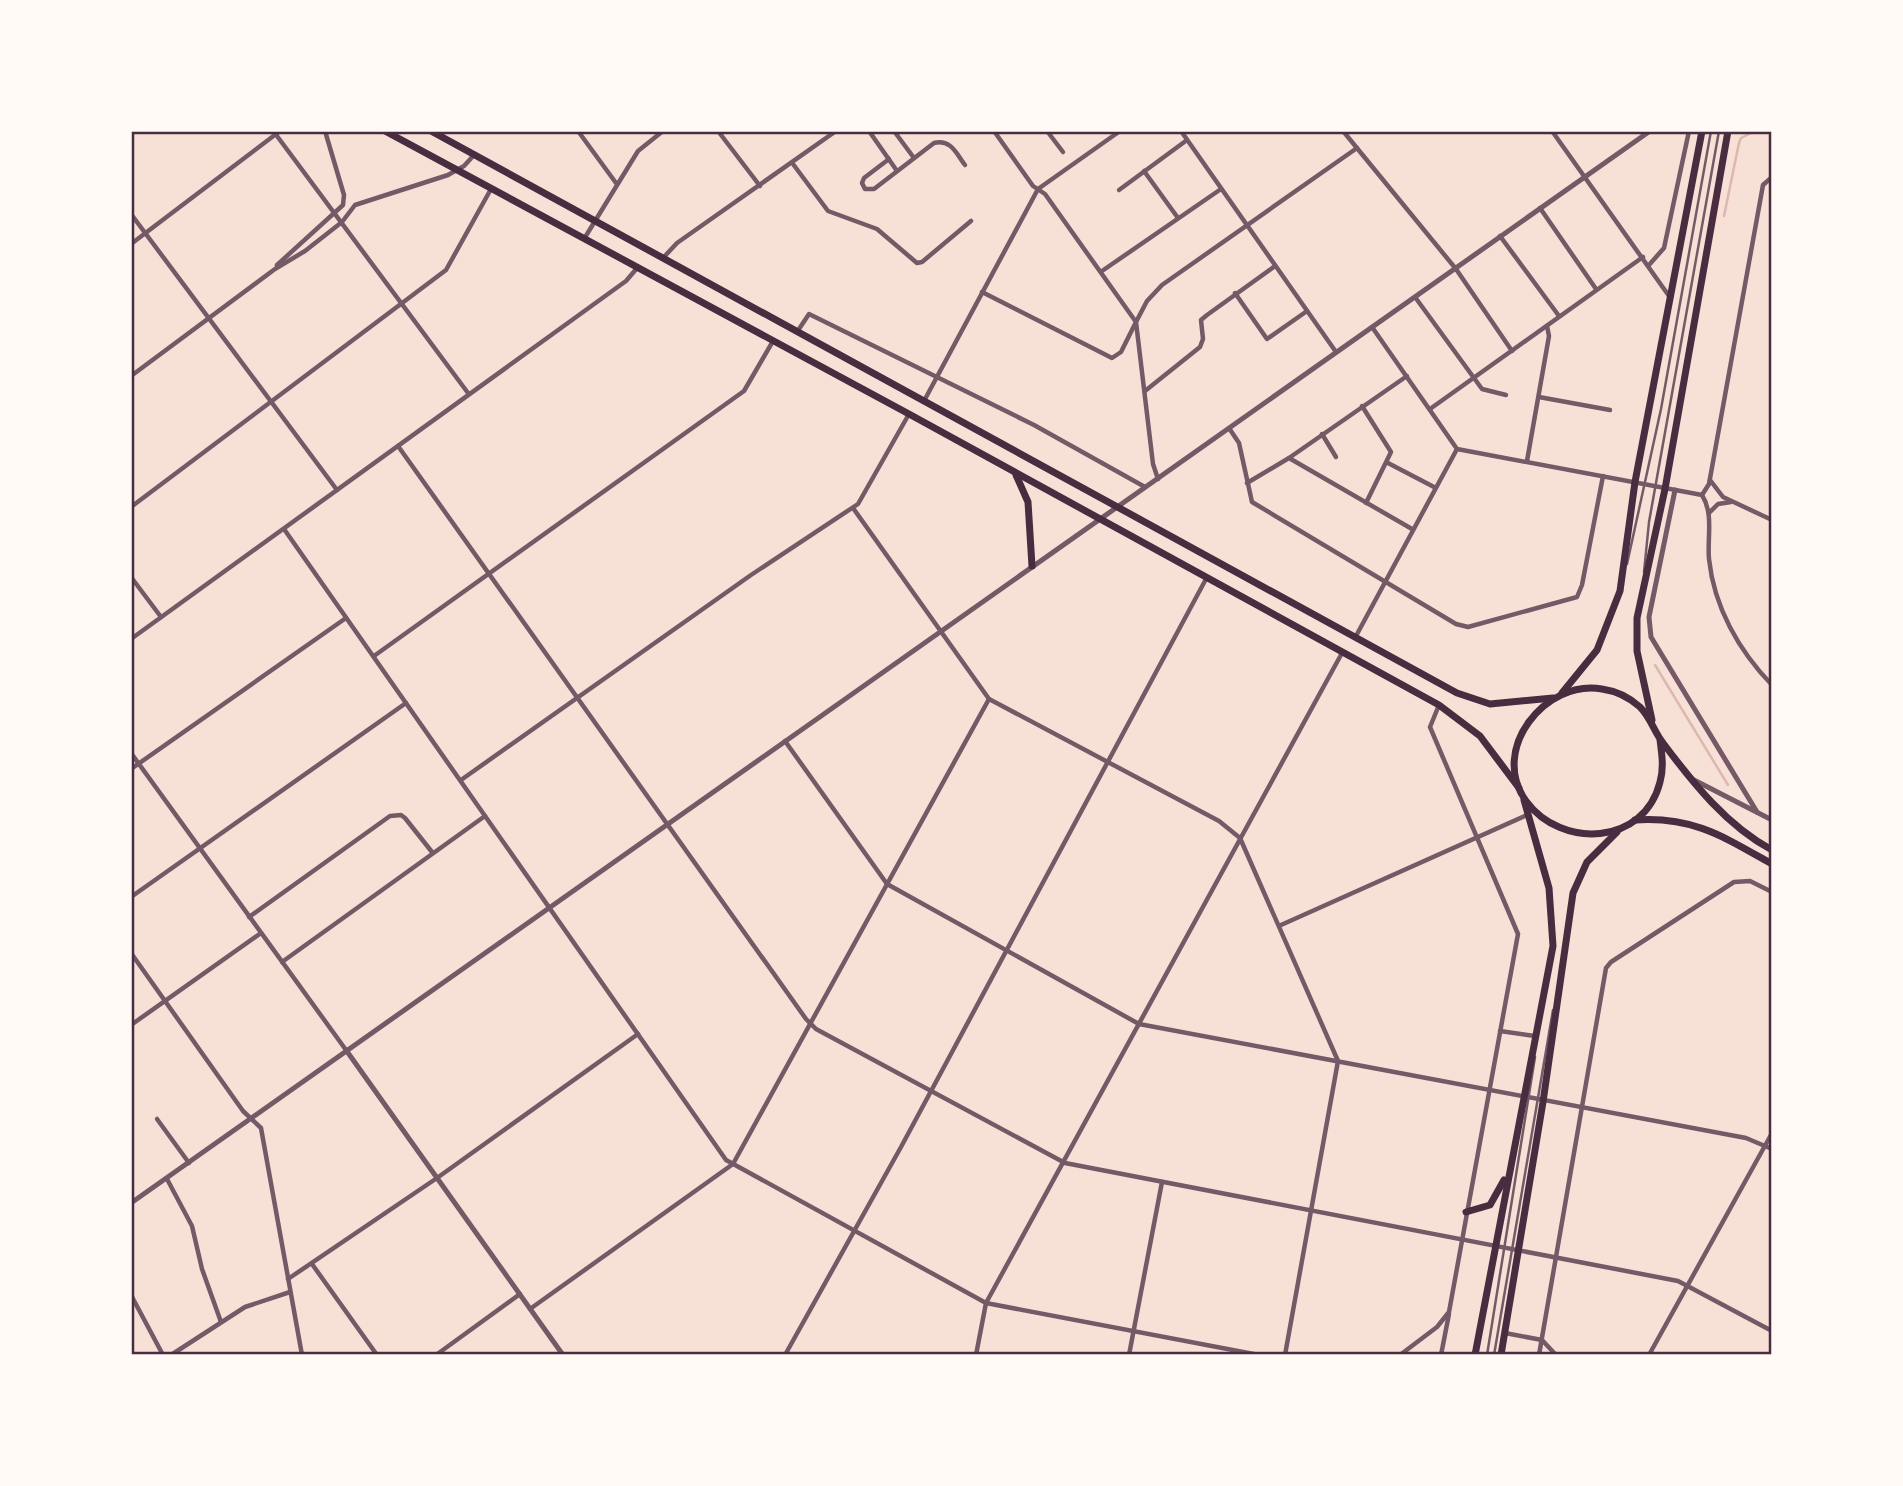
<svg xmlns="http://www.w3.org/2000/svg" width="1903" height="1486" viewBox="0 0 1903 1486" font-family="'PT Sans Narrow',sans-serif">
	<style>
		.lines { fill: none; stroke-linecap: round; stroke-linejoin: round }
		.stream { stroke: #dcb8b0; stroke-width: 2.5 }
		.service { stroke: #755966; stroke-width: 2.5 }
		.minor { stroke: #755966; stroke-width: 4.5 }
		.tertiary { stroke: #755966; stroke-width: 5 }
		.primary { stroke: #4a2c40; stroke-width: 7 }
		.neatline { fill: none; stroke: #4a2c40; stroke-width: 2.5 }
	</style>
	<rect width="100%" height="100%" fill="#f7e1d7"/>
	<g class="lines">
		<g class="stream">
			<polyline points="1724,216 1739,143 1741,138 1751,133"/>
			<polyline points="1655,665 1728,785"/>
		</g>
		<g class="service">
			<polyline points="1627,564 1661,409 1711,131"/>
			<polyline points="1644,572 1649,522 1719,131"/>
			<polyline points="1487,1355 1535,1057"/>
			<polyline points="1494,1355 1553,1010"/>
		</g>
		<g class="minor">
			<polyline points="578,131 616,183"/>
			<polyline points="718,131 760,186"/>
			<polyline points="869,131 897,171"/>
			<polyline points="894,131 914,158"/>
			<polyline points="1047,131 1063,152"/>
			<polyline points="1181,131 1336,352"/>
			<polyline points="1343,131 1456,269 1512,351"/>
			<polyline points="1552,131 1669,296"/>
			<polyline points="277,136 468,393"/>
			<path d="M 889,159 L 864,178 L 862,183 L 865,189 L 874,189 L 934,143 C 951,139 956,153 965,165"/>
			<polyline points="793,164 828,211 877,229 917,263 922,262 971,221"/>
			<polyline points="1144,171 1178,218"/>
			<path d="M 1772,177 L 1763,185 L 1709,484 L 1702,495 C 1714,514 1707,538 1709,559 C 1714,607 1739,651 1772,685"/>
			<polyline points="1119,190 1187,140"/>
			<polyline points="1540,208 1596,289"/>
			<polyline points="131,214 337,490"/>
			<polyline points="1500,236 1559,316"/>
			<polyline points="584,239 638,151 663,131"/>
			<polyline points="131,244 280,131"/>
			<polyline points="663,258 677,243 836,131"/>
			<polyline points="277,265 343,205 344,195 325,131"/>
			<polyline points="1649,265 1664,248 1689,131"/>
			<polyline points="1102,271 1221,189"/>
			<polyline points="982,292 1112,358 1121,352 1136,322 1045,194 1033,186 994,131"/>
			<polyline points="1235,293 1267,339 1307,311"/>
			<polyline points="1415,297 1482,389 1506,395"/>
			<polyline points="1372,327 1457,449 1702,495"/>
			<polyline points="797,332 809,314 1034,425 1145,487"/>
			<polyline points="131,376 275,269 305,251 342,222 355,205 448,175 464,166 474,155"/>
			<polyline points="1145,391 1200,347 1203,339 1201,320 1207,315 1275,266"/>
			<polyline points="1539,397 1610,410"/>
			<polyline points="924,401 1038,189 1120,131"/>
			<polyline points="1362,406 1391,452 1366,503"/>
			<polyline points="1430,409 1643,257"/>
			<polyline points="1229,428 1239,443 1252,502 1456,624 1468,627 1577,597 1582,585 1603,476"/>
			<polyline points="1322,434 1336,457"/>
			<polyline points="398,446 806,1019 816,1029 1065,1163 1678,1281 1772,1331"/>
			<polyline points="1289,458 1407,376"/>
			<polyline points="1527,461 1549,336 1547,326"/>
			<polyline points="1388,463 1434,487"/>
			<polyline points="1158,479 1153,464 1136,322 1147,301 1162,285 1357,148"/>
			<polyline points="1710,480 1723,497 1772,520"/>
			<polyline points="1247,483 1289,458 1412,529"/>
			<polyline points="131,507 446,270 491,189"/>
			<polyline points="853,508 989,699 1219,821 1240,838 1338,1061 1285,1355"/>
			<polyline points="1709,513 1718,504 1731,502"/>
			<polyline points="284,529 726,1160 986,1303 1259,1355"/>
			<polyline points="131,577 161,617"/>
			<polyline points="1356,636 1457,449"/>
			<polyline points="131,639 626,281 638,267"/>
			<polyline points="374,656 744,391 773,341"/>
			<polyline points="785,741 887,884 1139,1024 1746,1138 1772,1149"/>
			<polyline points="131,753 346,1050"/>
			<polyline points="131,769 346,618"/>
			<polyline points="461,780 751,575 858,504 909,414"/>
			<polyline points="131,897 406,703"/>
			<polyline points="249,917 390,816 401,815 405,818 432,852"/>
			<polyline points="1281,925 1527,815"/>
			<polyline points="131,953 243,1111 261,1128 302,1355"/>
			<polyline points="282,962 485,816"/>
			<polyline points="131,1025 261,933"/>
			<polyline points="1500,1031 1535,1036"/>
			<polyline points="157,1119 189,1163"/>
			<polyline points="167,1179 192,1226 202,1269 221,1322"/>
			<polyline points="312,1264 377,1355"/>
			<polyline points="288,1279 437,1178 638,1034"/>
			<polyline points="131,1295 163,1355"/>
			<polyline points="530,1309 733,1164 989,699"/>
			<polyline points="1505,1333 1542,1340 1556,1355"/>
			<polyline points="171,1355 245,1307 290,1292"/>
			<polyline points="436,1355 520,1294"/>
			<polyline points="785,1355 901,1147 1206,579"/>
			<polyline points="976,1355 986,1303 1342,653"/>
			<polyline points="1129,1355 1162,1182"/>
			<polyline points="1400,1355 1437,1327 1449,1312 1518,934 1430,727 1439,705"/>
			<polyline points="1441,1355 1449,1314"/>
			<polyline points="1539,1355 1606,968 1611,962 1734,882 1750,881 1772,892"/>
			<polyline points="1649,1355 1772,1133"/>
		</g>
		<g class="tertiary">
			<polyline points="1675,490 1649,617 1651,637 1757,812"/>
			<polyline points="1694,780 1772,820"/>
			<polyline points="346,1050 563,1355"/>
			<polyline points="131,1203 1650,131"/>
		</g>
		<g class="primary">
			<polyline points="385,131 909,414 1439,705 1480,736 1519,788"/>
			<polyline points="431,131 1457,693 1490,704 1553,698"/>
			<polyline points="1016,475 1028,502 1032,566"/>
			<polyline points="1562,693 1597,650 1620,591 1635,482 1702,131"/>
			<polyline points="1652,720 1637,651 1637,618 1665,489 1728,131"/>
			<path d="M 1660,740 C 1662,755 1664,768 1660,782 C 1644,846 1561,849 1526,801 C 1489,750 1545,679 1602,689 C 1616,691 1630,698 1640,707 C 1651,718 1654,732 1663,743 C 1693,783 1727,826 1772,850"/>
			<path d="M 1635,820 C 1693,816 1724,837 1772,864"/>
			<polyline points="1466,1212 1490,1205 1504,1180"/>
			<polyline points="1475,1355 1553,946 1549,888 1524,800"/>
			<polyline points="1501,1355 1543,1102 1573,893 1587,862 1617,832"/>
		</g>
	</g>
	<rect width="1903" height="1486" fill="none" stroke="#fffaf5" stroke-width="266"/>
	<rect x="133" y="133" width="1637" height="1220" class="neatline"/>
</svg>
